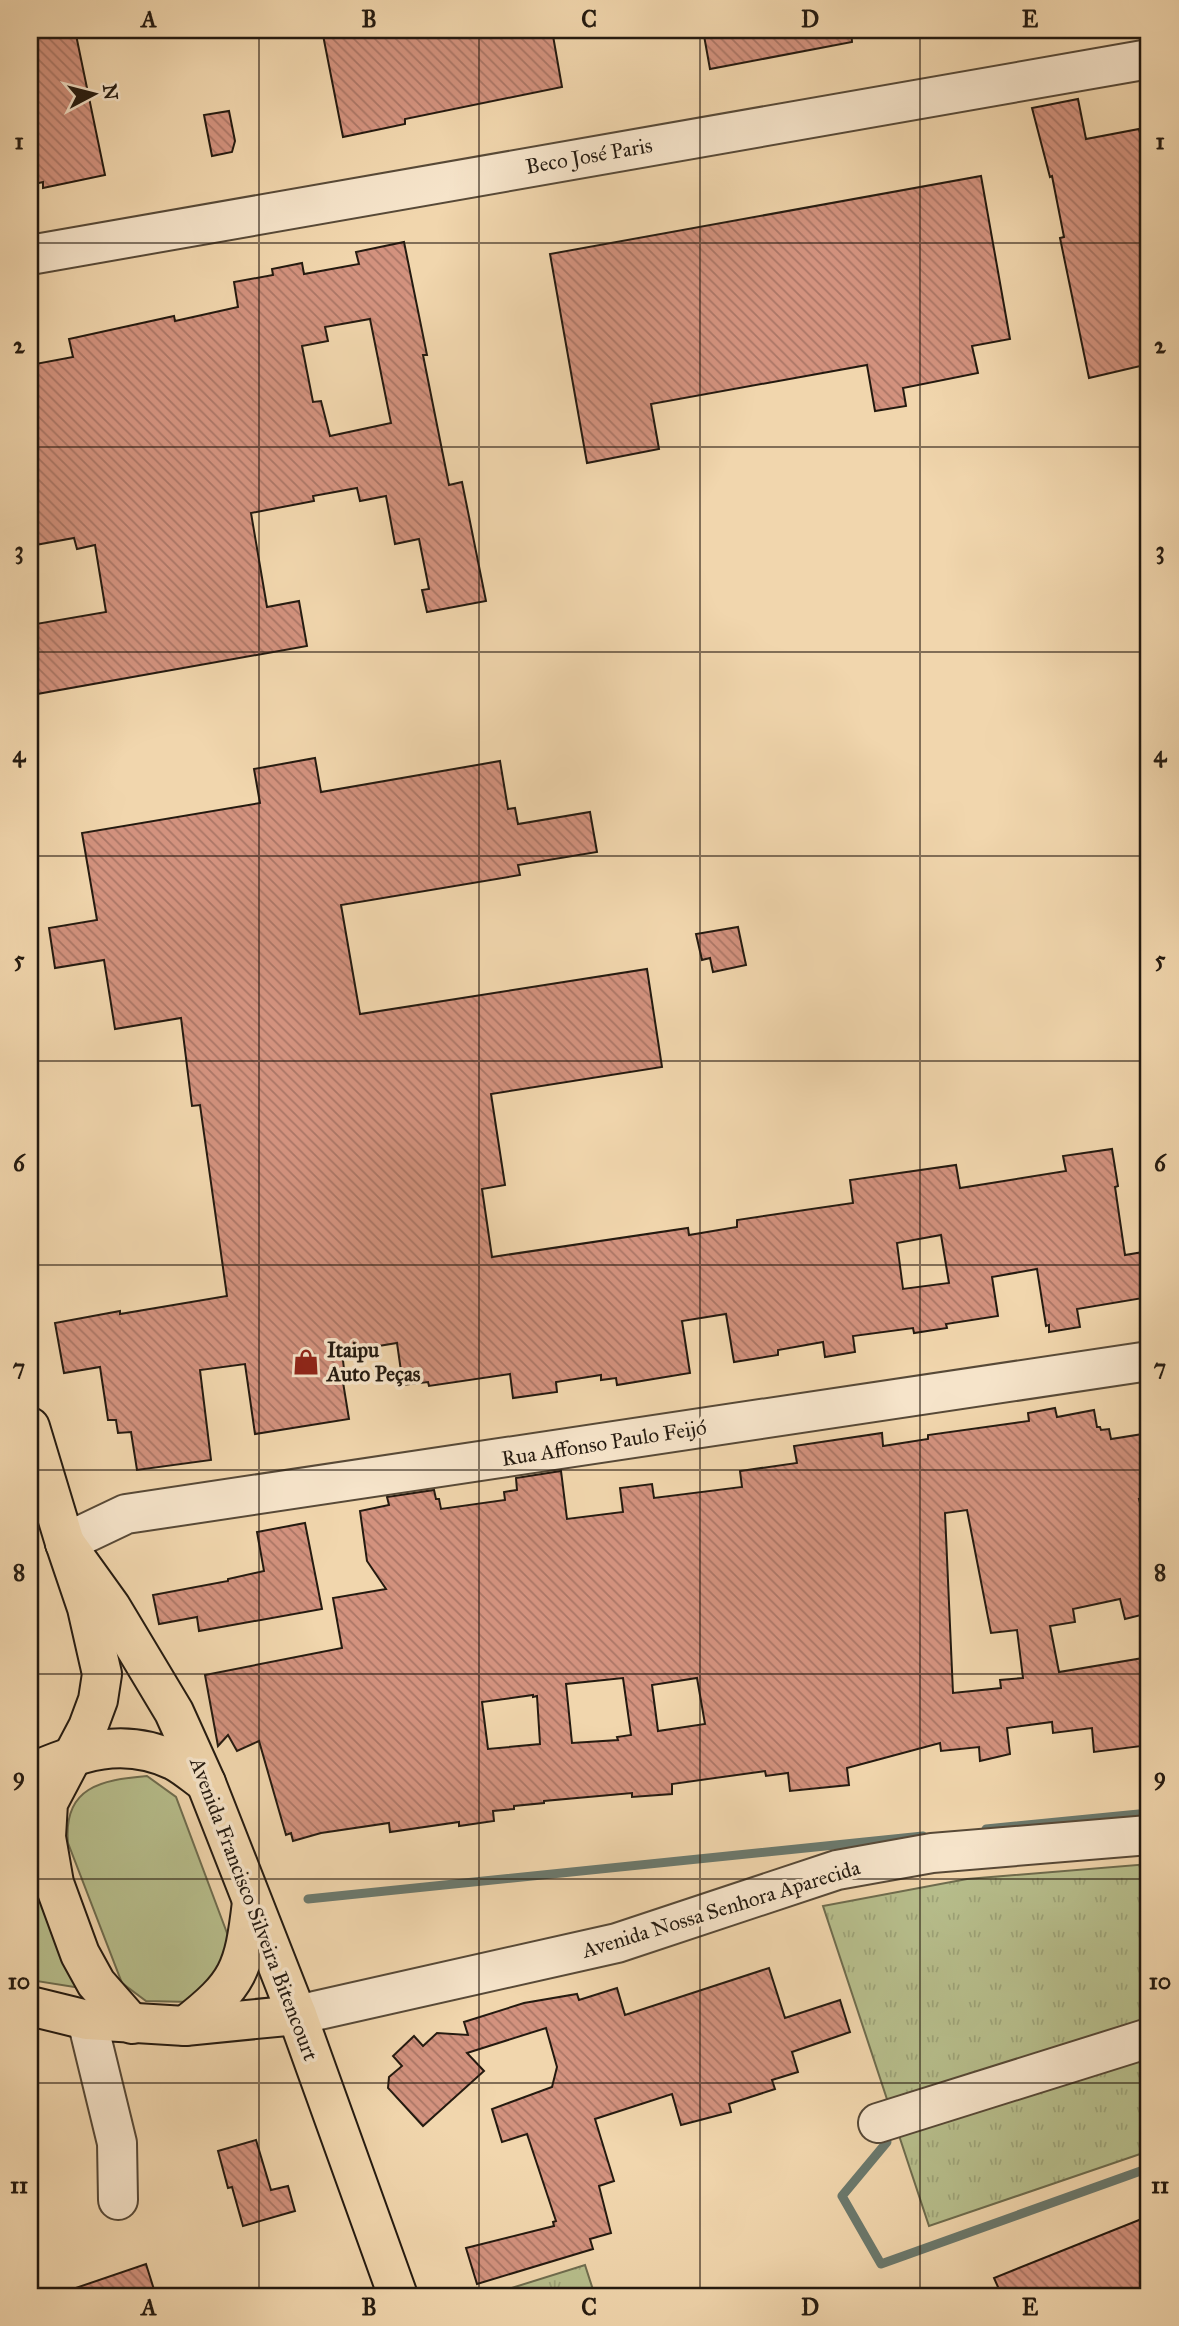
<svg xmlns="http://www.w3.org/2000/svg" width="1179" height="2326" viewBox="0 0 1179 2326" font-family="'IM FELL Great Primer',serif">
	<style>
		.green { fill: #b7be8c; stroke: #6e6c4e; stroke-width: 2 }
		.park { fill: url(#park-tufts); stroke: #6e6c4e; stroke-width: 2 }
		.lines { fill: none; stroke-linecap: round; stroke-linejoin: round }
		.stream { stroke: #6b796d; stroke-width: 9 }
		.building { fill: url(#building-back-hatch); stroke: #241a10; stroke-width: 2; fill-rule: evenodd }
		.minor-casing { stroke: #574937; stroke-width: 42 }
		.major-casing { stroke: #241a10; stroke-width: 42 }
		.minor { stroke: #f6e4ca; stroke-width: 38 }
		.major { stroke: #f1d6ad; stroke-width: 38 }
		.grid { fill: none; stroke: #241a10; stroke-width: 2; stroke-opacity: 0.55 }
		.labels { text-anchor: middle; stroke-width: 7; stroke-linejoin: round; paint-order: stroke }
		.street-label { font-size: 21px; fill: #241a10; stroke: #f6e4ca }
		.poi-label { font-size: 21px; font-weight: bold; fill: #241a10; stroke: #f6e4ca; text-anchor: start }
		.neatline { fill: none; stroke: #241a10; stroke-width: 2.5 }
		.grid-label { font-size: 23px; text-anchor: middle; font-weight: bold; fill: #241a10 }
	</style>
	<defs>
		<pattern id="park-tufts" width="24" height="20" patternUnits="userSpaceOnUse" patternTransform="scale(1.75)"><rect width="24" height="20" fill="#b7be8c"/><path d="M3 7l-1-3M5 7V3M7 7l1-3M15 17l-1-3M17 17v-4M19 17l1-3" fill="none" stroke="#9da378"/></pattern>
		<pattern id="building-back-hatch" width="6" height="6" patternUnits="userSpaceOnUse" patternTransform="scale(1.75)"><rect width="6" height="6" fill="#d3927e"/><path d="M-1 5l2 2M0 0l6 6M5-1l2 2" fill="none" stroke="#ab7666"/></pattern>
	</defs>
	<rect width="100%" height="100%" fill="#f1d6ad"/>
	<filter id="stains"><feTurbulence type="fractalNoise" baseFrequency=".00286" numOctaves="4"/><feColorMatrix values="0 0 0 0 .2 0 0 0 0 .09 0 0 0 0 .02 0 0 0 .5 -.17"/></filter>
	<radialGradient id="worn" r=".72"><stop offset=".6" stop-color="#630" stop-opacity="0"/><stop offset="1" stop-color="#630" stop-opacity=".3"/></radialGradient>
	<g class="green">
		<path d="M 147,1776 L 176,1797 L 230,1941 L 220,1982 L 190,2002 L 146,2001 L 122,1983 L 68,1843 C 63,1787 101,1780 147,1776 Z"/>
		<polygon points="30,1838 87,1989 30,1980"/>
	</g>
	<g class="park">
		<polygon points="1149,1864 1149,2151 929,2226 823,1906 967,1879"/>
		<polygon points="585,2265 595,2296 486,2296"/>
	</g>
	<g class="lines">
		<g class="stream">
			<polyline points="986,1829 1149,1813"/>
			<polyline points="308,1899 923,1836"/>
			<polyline points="887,2142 842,2196 881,2264 1149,2168"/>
		</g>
	</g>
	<g class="building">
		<polygon points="30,30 75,30 105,175 43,188 43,182 30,185"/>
		<polygon points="322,30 552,30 562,87 405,119 405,124 343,137"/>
		<polygon points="703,30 851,30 852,42 710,69"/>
		<polygon points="1078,99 1086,139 1139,129 1140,133 1149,131 1149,170 1146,171 1149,187 1149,364 1089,378 1060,238 1064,237 1052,176 1050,177 1032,108"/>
		<polygon points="229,111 235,141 232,152 212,156 204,115"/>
		<polygon points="981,176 1010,339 972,346 978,373 903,388 906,406 875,411 867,365 651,404 659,449 587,463 550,254"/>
		<path d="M 404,242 L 427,355 L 423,355 L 449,485 L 462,482 L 486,601 L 427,612 L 422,590 L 429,589 L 419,539 L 395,544 L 386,496 L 360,501 L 357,488 L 313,496 L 314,501 L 251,513 L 267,607 L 299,601 L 307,646 L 37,694 L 30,645 L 30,625 L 106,612 L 95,545 L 77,549 L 74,538 L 30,546 L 30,365 L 73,357 L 69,339 L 174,316 L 175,321 L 238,307 L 234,282 L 273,275 L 272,269 L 302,263 L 304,274 L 359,264 L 356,252 ZM 370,319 L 391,423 L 330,436 L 321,401 L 313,402 L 302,346 L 328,341 L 325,327 Z"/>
		<path d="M 315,758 L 321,792 L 500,761 L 508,809 L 515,808 L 518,824 L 590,812 L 597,852 L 518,865 L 520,875 L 341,905 L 360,1014 L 647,969 L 662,1067 L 491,1094 L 505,1185 L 482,1189 L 492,1257 L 688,1228 L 689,1235 L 737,1227 L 737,1220 L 853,1203 L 850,1180 L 956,1165 L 960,1188 L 1066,1171 L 1063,1156 L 1112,1149 L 1118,1186 L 1115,1187 L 1125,1255 L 1149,1251 L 1149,1297 L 1077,1309 L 1080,1327 L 1049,1332 L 1049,1325 L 1046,1326 L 1037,1269 L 992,1277 L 998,1316 L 946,1324 L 947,1328 L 914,1333 L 913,1328 L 853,1336 L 855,1352 L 825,1357 L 823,1342 L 778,1350 L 778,1355 L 734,1362 L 726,1314 L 682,1321 L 690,1373 L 617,1385 L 616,1378 L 601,1380 L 601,1375 L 556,1382 L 557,1392 L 513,1398 L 510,1374 L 429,1386 L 428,1382 L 403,1385 L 397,1343 L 342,1352 L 344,1369 L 341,1370 L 349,1419 L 255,1434 L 245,1364 L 200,1370 L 211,1460 L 137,1470 L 131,1432 L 118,1433 L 116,1420 L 108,1420 L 100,1367 L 64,1373 L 55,1323 L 120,1311 L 120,1314 L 227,1296 L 200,1105 L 192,1106 L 181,1018 L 115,1029 L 104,960 L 55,968 L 49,928 L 97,920 L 82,833 L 260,803 L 254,769 ZM 941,1235 L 949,1283 L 903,1289 L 897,1243 Z"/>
		<polygon points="738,927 746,965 713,972 710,958 702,960 696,934"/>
		<path d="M 1055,1408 L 1057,1417 L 1094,1410 L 1097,1427 L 1100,1427 L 1101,1430 L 1109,1429 L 1111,1439 L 1149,1433 L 1149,1498 L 1139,1499 L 1149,1539 L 1149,1613 L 1125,1619 L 1120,1599 L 1073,1609 L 1075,1622 L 1050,1626 L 1059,1672 L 1149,1657 L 1149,1734 L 1141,1735 L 1142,1746 L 1094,1752 L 1092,1728 L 1053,1733 L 1052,1722 L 1007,1728 L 1010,1754 L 980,1761 L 979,1747 L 941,1751 L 940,1743 L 847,1768 L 849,1785 L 790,1791 L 788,1773 L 766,1776 L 765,1771 L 672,1784 L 672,1794 L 632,1797 L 632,1793 L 544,1801 L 544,1803 L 514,1806 L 514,1809 L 493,1811 L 494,1821 L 459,1826 L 459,1822 L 390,1832 L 389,1823 L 321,1833 L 293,1841 L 291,1833 L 286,1835 L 259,1741 L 237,1751 L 228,1735 L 218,1746 L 205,1675 L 342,1648 L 333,1598 L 386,1589 L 367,1561 L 360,1511 L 389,1505 L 387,1497 L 434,1490 L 436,1499 L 439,1499 L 441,1509 L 505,1500 L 504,1492 L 517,1490 L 516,1478 L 561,1471 L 567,1519 L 623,1512 L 620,1488 L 652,1484 L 654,1498 L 742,1487 L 740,1471 L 797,1463 L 794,1446 L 882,1433 L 883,1446 L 928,1439 L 928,1435 L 1029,1421 L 1028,1413 ZM 967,1510 L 991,1633 L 1017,1630 L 1023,1678 L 1000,1680 L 1001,1688 L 953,1693 L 945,1513 ZM 623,1678 L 631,1735 L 617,1737 L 618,1740 L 572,1743 L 566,1684 ZM 697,1678 L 705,1724 L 658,1731 L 652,1685 ZM 533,1695 L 533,1697 L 537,1696 L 540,1744 L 488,1749 L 482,1702 Z"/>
		<polygon points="305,1523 322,1609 199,1631 197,1617 159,1624 153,1595 228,1581 228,1579 264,1571 257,1532"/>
		<polygon points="769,1968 785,2018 840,2000 850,2032 792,2052 798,2072 772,2080 775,2089 729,2104 731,2112 681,2125 672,2094 595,2119 614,2181 599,2186 611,2233 590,2239 593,2249 477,2284 466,2248 554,2226 553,2222 556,2221 527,2134 502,2142 492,2109 552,2087 557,2067 546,2028 467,2053 484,2071 423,2126 388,2088 389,2077 402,2066 393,2056 414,2036 423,2046 437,2033 468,2035 464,2022 524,2003 577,1994 579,2000 617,1988 625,2015"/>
		<polygon points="256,2140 271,2190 288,2186 295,2211 243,2226 232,2187 228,2188 218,2151"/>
		<polygon points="1149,2216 1149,2296 1002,2296 994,2278"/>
		<polygon points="146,2264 156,2296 65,2296 64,2292"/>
	</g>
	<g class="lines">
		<g class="minor-casing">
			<g id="minor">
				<polyline points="30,255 1149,59"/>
				<polyline points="65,1543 126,1514 1149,1361"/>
				<polyline points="297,2015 617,1943 837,1870 932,1853 1149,1835"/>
				<polyline points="87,2020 117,2143 118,2200"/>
				<polyline points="878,2123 1149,2038"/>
			</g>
		</g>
		<g class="major-casing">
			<g id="major">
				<polyline points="30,1427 65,1543 87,1608 102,1674 98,1700 88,1727 48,1803 46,1837 54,1883 80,1954 96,1983 132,2024"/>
				<polyline points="65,1543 111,1607 174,1712 206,1783 297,2015 398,2296"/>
				<path d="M 30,1773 C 79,1752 123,1736 175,1761 C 186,1767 196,1776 206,1783"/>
				<polyline points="30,2006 87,2020 185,2026 297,2015"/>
				<path d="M 185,2026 C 239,1984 244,1970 252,1902"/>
			</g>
		</g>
		<use href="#minor" class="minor"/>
		<use href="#major" class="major"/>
	</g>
	<path class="grid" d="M 259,30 L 259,2296M 479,30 L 479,2296M 700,30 L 700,2296M 920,30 L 920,2296M 30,243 L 1149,243M 30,447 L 1149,447M 30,652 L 1149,652M 30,856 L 1149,856M 30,1061 L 1149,1061M 30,1265 L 1149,1265M 30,1470 L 1149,1470M 30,1674 L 1149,1674M 30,1879 L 1149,1879M 30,2083 L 1149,2083"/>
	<defs>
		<g id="shop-bare" transform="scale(2.1)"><path d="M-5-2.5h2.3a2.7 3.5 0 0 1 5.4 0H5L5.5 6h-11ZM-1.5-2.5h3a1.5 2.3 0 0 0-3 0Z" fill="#8f2418" stroke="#f6e4ca" stroke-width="2.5" paint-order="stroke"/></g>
	</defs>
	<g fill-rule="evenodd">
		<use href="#shop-bare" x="306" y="1362"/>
	</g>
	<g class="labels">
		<g class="street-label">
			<text transform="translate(589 156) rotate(-10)" y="7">Beco José Paris</text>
			<text transform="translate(604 1443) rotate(-9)" y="7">Rua Affonso Paulo Feijó</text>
			<text transform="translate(254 1909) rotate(69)" y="7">Avenida Francisco Silveira Bitencourt</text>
			<text transform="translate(721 1909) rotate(-17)" y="7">Avenida Nossa Senhora Aparecida</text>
		</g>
		<g class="poi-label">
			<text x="327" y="1357">Itaipu<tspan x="327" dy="24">Auto Peças</tspan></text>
		</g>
	</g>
	<rect width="1179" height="2326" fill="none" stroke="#f1d6ad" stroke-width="77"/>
	<g transform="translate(94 94) rotate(83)" stroke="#f6e4ca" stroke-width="5" paint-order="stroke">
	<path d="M0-5L12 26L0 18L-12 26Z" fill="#241a10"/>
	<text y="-10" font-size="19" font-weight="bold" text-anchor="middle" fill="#241a10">N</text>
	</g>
	<rect x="38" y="38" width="1102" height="2250" class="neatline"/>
	<g class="grid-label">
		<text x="149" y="27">A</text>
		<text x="369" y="27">B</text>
		<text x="589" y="27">C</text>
		<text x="810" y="27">D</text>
		<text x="1030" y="27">E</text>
		<text x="19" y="149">1</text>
		<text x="1160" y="149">1</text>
		<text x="19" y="353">2</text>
		<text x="1160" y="353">2</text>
		<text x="19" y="558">3</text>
		<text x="1160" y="558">3</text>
		<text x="19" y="762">4</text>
		<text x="1160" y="762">4</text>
		<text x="19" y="967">5</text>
		<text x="1160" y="967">5</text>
		<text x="19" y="1171">6</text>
		<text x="1160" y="1171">6</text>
		<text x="19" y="1375">7</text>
		<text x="1160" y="1375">7</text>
		<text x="19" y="1580">8</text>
		<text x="1160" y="1580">8</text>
		<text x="19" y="1784">9</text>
		<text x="1160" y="1784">9</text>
		<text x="19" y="1989">10</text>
		<text x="1160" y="1989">10</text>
		<text x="19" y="2193">11</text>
		<text x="1160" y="2193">11</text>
		<text x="149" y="2315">A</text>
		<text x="369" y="2315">B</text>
		<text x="589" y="2315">C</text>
		<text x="810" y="2315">D</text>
		<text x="1030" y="2315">E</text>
	</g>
	<rect width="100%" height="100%" filter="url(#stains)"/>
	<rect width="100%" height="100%" fill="url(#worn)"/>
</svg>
